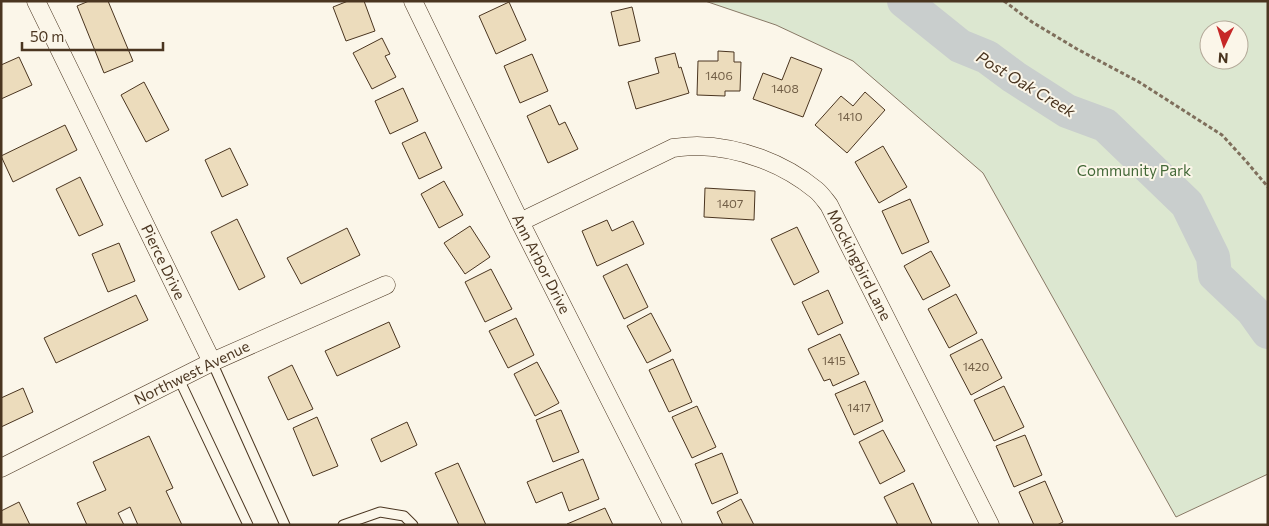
<svg xmlns="http://www.w3.org/2000/svg" width="1269" height="526" viewBox="0 0 1269 526" font-family="Commissioner,sans-serif">
	<style>
		.green { fill: #dce7d0; stroke: #887966; fill-rule: evenodd }
		.lines { fill: none; stroke-linecap: round; stroke-linejoin: round }
		.river { stroke: #c9cecd; stroke-width: 34 }
		.building { fill: #ecdcbc; stroke: #4a3520 }
		.lane-casing { stroke: #4a3520; stroke-width: 11 }
		.street-casing { stroke: #4a3520; stroke-width: 19 }
		.path { stroke: #7f6f5c; stroke-width: 3; stroke-dasharray: 4 2.5; stroke-linecap: butt }
		.lane { stroke: #fbf6e9; stroke-width: 9 }
		.street { stroke: #fbf6e9; stroke-width: 18 }
		.labels { text-anchor: middle; stroke-width: 4; stroke-linejoin: round; paint-order: stroke }
		.number-label { font-size: 12px; fill: #725f47 }
		.park-label { font-size: 15px; fill: #436837; stroke: #fbf6e9 }
		.street-label { font-size: 15px; fill: #4a3520; stroke: #fbf6e9 }
		.water-label { font-size: 16px; font-style: italic; fill: #4a3520; stroke: #fbf6e9 }
	</style>
	<rect width="100%" height="100%" fill="#fbf6e9"/>
	<path class="green" d="M 705,1 L 1268,1 L 1268,474 L 1176,517 L 983,173 L 853,61 L 776,25 ZM 1209,30 L 1239,30 L 1239,60 L 1209,60 Z"/>
	<g class="lines">
		<polyline class="river" points="904,1 960,46 987,57 1014,77 1067,111 1105,125 1187,204 1213,257 1215,275 1253,311 1268,332"/>
	</g>
	<g class="building">
		<polygon points="89,1 108,1 133,61 104,73 77,6"/>
		<polygon points="348,1 364,1 375,31 346,41 333,7"/>
		<polygon points="509,2 526,40 496,54 479,16"/>
		<polygon points="632,7 640,41 619,46 611,12"/>
		<polygon points="382,38 390,54 385,56 396,77 372,89 353,53"/>
		<polygon points="718,51 734,52 734,62 741,62 740,91 725,91 725,96 697,95 698,61 718,61"/>
		<polygon points="675,53 679,68 681,67 689,93 636,109 628,82 659,73 655,58"/>
		<polygon points="532,54 548,91 520,103 504,66"/>
		<polygon points="19,57 32,85 1,99 1,65"/>
		<polygon points="791,57 822,69 803,117 753,99 763,73 782,80"/>
		<polygon points="144,82 169,130 146,142 121,95"/>
		<polygon points="403,88 418,121 390,134 375,101"/>
		<polygon points="865,92 885,110 847,153 815,125 841,96 853,106"/>
		<polygon points="550,105 559,125 565,122 578,149 548,163 527,116"/>
		<polygon points="65,125 77,150 13,182 1,156"/>
		<polygon points="425,132 442,168 419,179 402,143"/>
		<polygon points="883,146 907,187 879,203 855,162"/>
		<polygon points="230,148 248,185 222,197 205,160"/>
		<polygon points="80,177 103,225 79,236 56,189"/>
		<polygon points="444,181 463,215 439,228 421,194"/>
		<polygon points="705,188 755,191 754,220 704,217"/>
		<polygon points="910,199 929,242 902,254 882,211"/>
		<polygon points="237,219 265,277 239,290 211,232"/>
		<polygon points="607,220 612,231 633,221 644,244 597,266 582,231"/>
		<polygon points="470,226 490,257 465,274 444,243"/>
		<polygon points="797,227 819,272 794,285 771,239"/>
		<polygon points="347,228 360,255 301,284 287,258"/>
		<polygon points="119,243 135,281 108,292 92,254"/>
		<polygon points="931,251 950,286 923,300 904,266"/>
		<polygon points="627,264 648,307 624,319 603,276"/>
		<polygon points="491,269 512,309 485,322 465,282"/>
		<polygon points="828,290 843,323 818,335 802,302"/>
		<polygon points="956,294 977,333 949,348 928,309"/>
		<polygon points="136,295 148,320 56,363 44,338"/>
		<polygon points="651,313 671,351 647,363 627,326"/>
		<polygon points="516,318 534,355 508,368 489,331"/>
		<polygon points="389,322 400,347 337,376 325,351"/>
		<polygon points="840,334 859,374 833,386 830,379 824,381 808,349"/>
		<polygon points="982,339 1002,378 971,395 950,355"/>
		<polygon points="673,359 692,402 669,412 649,370"/>
		<polygon points="537,362 559,403 535,416 514,374"/>
		<polygon points="292,365 313,409 288,420 268,377"/>
		<polygon points="865,381 883,421 854,435 835,394"/>
		<polygon points="1004,386 1024,427 994,441 974,400"/>
		<polygon points="23,388 33,412 1,427 1,398"/>
		<polygon points="697,406 716,447 692,458 672,417"/>
		<polygon points="561,410 579,452 553,462 536,420"/>
		<polygon points="317,417 338,466 313,476 293,428"/>
		<polygon points="407,422 417,445 381,462 371,439"/>
		<polygon points="883,430 905,471 880,484 859,442"/>
		<polygon points="1025,435 1042,475 1014,487 996,446"/>
		<polygon points="149,436 173,488 166,491 182,525 138,525 130,507 118,513 124,525 87,525 77,503 106,490 93,462"/>
		<polygon points="722,453 738,493 712,504 695,464"/>
		<polygon points="583,459 599,499 569,511 562,492 536,503 527,482"/>
		<polygon points="458,463 486,525 459,525 435,473"/>
		<polygon points="1045,481 1063,522 1057,525 1034,525 1019,492"/>
		<polygon points="913,483 932,524 931,525 898,525 884,497"/>
		<polygon points="741,499 754,525 723,525 717,512"/>
		<polygon points="19,502 30,525 1,525 1,511"/>
		<polygon points="605,508 613,525 568,525 567,524"/>
	</g>
	<g class="lines">
		<g class="lane-casing">
			<g id="lane">
				<polyline points="212,362 285,525"/>
				<polyline points="179,379 248,525"/>
				<polyline points="343,525 380,512 404,516 413,525"/>
			</g>
		</g>
		<g class="street-casing">
			<g id="street">
				<polyline points="36,1 212,362"/>
				<polyline points="413,1 520,222 673,525"/>
				<path d="M 520,222 L 673,148 C 681,147 689,146 697,146 C 740,147 783,163 816,190 C 821,194 825,200 829,205 L 990,525"/>
				<polyline points="1,468 212,362 386,285"/>
			</g>
		</g>
		<polyline class="path" points="1004,1 1032,22 1077,49 1139,82 1222,135 1245,160 1268,187"/>
		<use href="#lane" class="lane"/>
		<use href="#street" class="street"/>
	</g>
	<g class="labels">
		<g class="number-label">
			<text x="719" y="80">1406</text>
			<text x="785" y="93">1408</text>
			<text x="850" y="121">1410</text>
			<text x="730" y="208">1407</text>
			<text x="834" y="365">1415</text>
			<text x="976" y="371">1420</text>
			<text x="859" y="412">1417</text>
		</g>
		<g class="park-label">
			<text x="1134" y="176">Community Park</text>
		</g>
		<g class="street-label">
			<text transform="translate(163 262) rotate(64)" y="5">Pierce Drive</text>
			<text transform="translate(541 264) rotate(63)" y="5">Ann Arbor Drive</text>
			<text transform="translate(859 265) rotate(63)" y="5">Mockingbird Lane</text>
			<text transform="translate(192 373) rotate(-26)" y="5">Northwest Avenue</text>
		</g>
		<g class="water-label">
			<text transform="translate(1026 84) rotate(31)" y="6">Post Oak Creek</text>
		</g>
	</g>
	<rect width="1269" height="526" fill="none" stroke="#4a3520" stroke-width="5"/>
	<g transform="translate(1224 45) rotate(184)"><circle r="24" fill="#fbf6e9" stroke="#b4a999"/>
	<path d="M0-4L9 19L0 12L-9 19Z" fill="#c62828"/>
	<text y="-8" font-size="14" font-weight="bold" text-anchor="middle" fill="#4a3520">N</text>
	</g>
	<path d="M22 42v8h141v-8" fill="none" stroke="#4a3520" stroke-width="2.5"/>
	<text x="30" y="42" font-size="15" fill="#4a3520" stroke="#fbf6e9" stroke-width="4" paint-order="stroke">50 m</text>
</svg>
